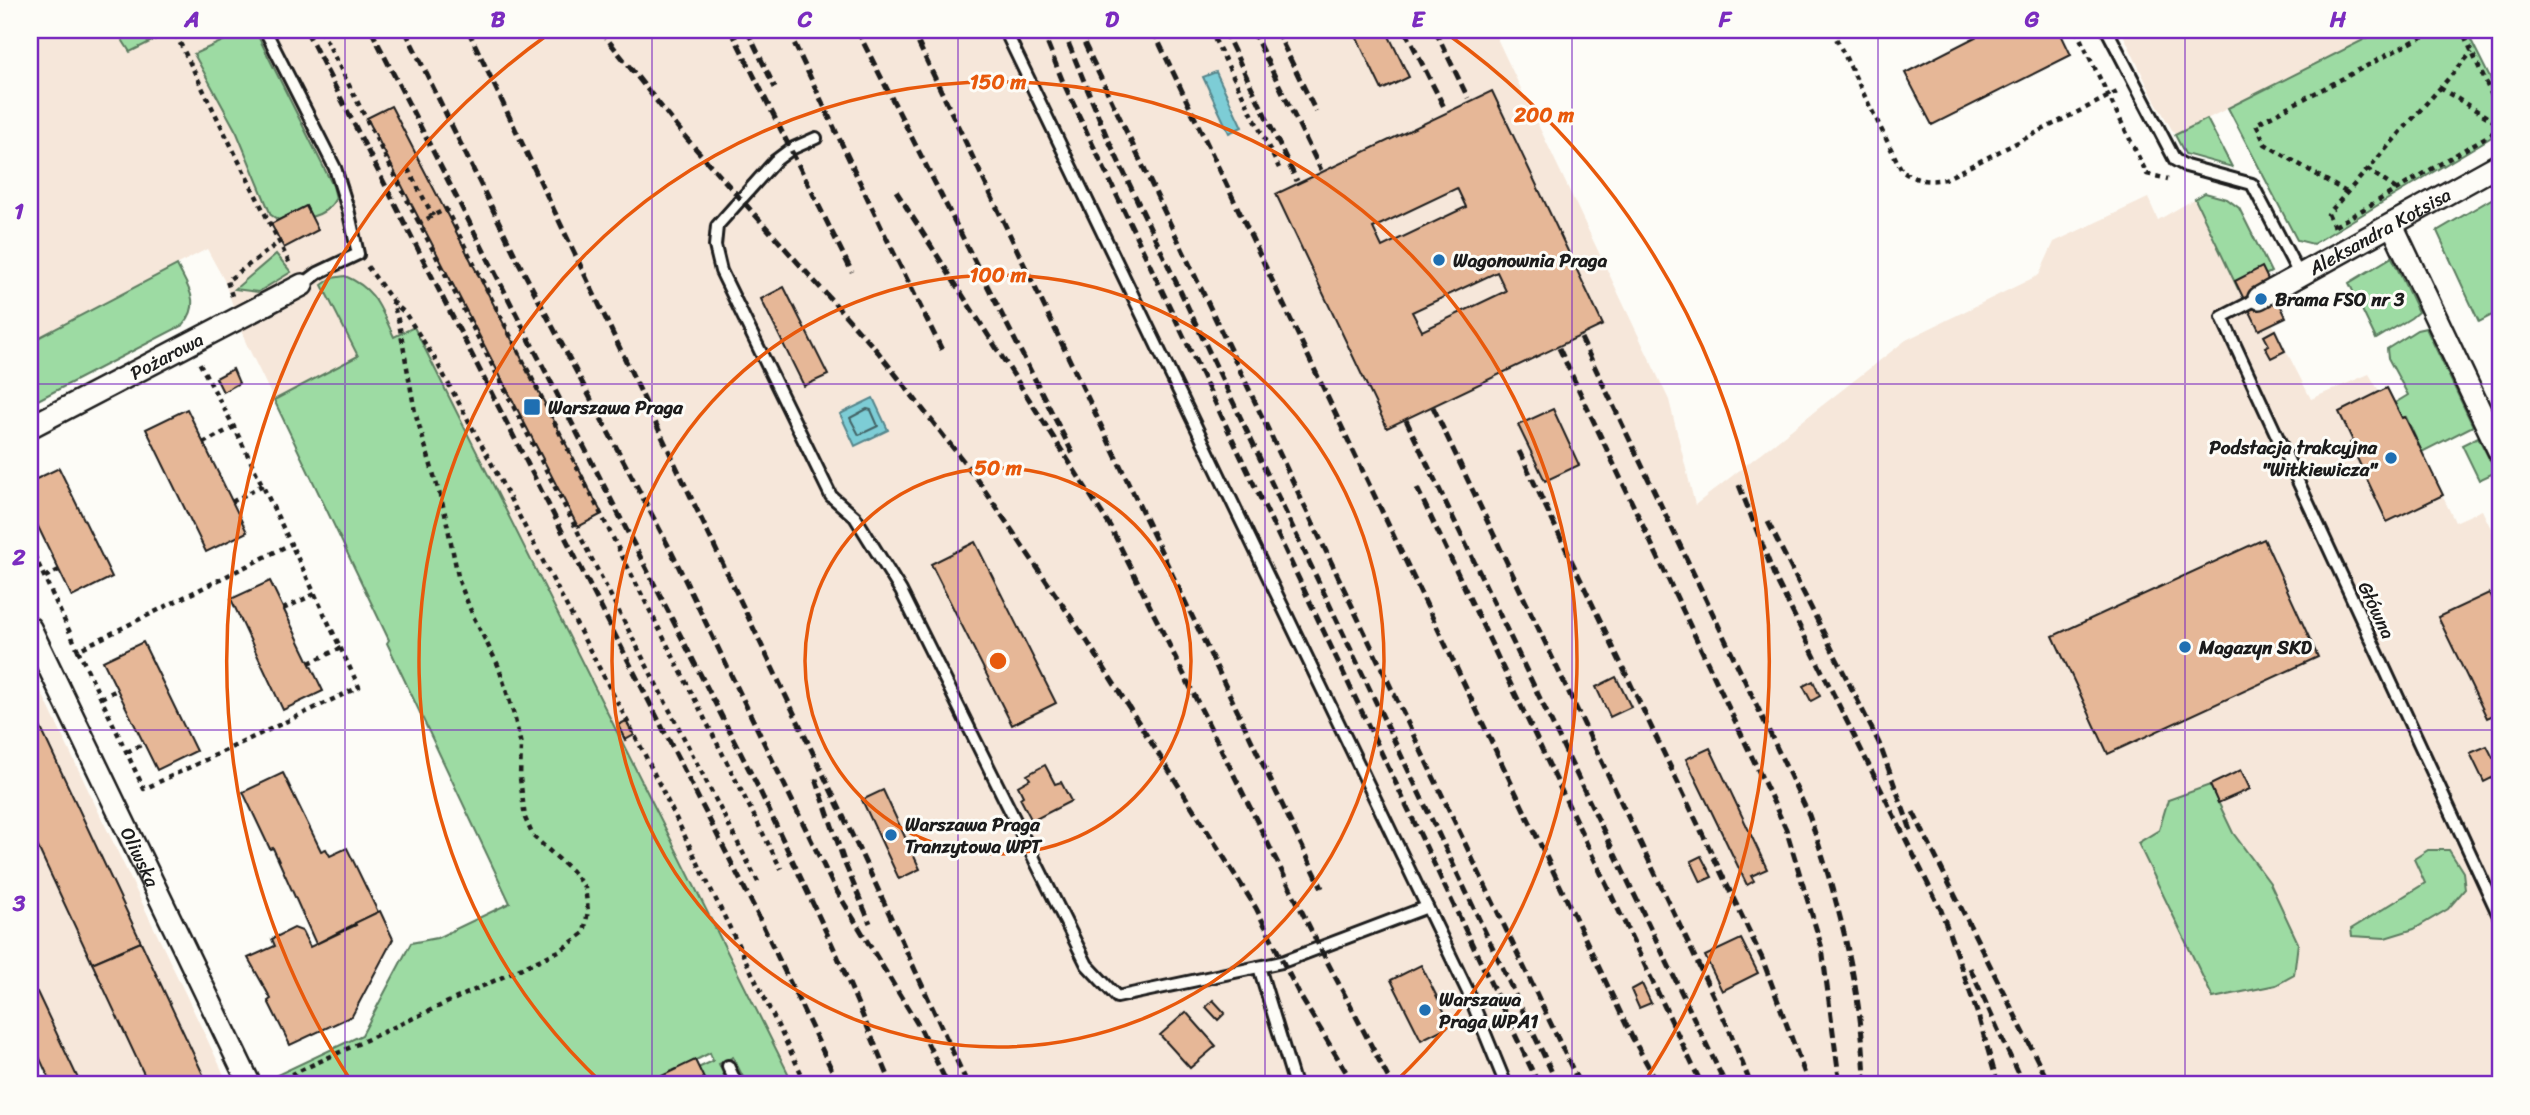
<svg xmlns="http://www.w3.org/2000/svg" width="2530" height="1115" viewBox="0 0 2530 1115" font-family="Sriracha,sans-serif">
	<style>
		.built { fill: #f6e7da }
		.green { fill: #9ddba3; stroke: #5c7c60; stroke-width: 2 }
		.water { fill: #7dcdd6; stroke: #56868c; stroke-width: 2 }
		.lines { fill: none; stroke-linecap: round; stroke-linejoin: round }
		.shore { stroke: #436366; stroke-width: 2 }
		.building { fill: #e6b797; stroke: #1c1c1c; stroke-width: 2; fill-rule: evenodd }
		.service-casing { stroke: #1c1c1c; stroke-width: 16 }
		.minor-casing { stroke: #1c1c1c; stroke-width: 26 }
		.path { stroke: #1c1c1c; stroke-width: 4.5; stroke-dasharray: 5 5; stroke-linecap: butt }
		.service { stroke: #fdfcf7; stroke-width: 10 }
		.minor { stroke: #fdfcf7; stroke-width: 21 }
		.rail { stroke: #1c1c1c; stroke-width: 5; stroke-dasharray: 10 5; stroke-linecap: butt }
		.grid { fill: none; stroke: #7b2cbf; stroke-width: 2; stroke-opacity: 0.55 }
		.ring { fill: none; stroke: #e8590c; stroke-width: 3.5 }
		.poi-dot { fill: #1f6fb2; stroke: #fdfcf7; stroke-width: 2.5 }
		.labels { text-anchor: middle; stroke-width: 6; stroke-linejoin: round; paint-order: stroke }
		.street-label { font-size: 19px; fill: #1c1c1c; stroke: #fdfcf7 }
		.poi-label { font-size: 19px; font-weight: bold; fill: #1c1c1c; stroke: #fdfcf7; text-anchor: start }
		.centre { fill: #e8590c; stroke: #fdfcf7; stroke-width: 3.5 }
		.ring-label { font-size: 21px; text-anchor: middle; font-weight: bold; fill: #e8590c; stroke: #fdfcf7; stroke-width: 6; stroke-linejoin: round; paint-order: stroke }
		.neatline { fill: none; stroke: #7b2cbf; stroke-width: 2.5 }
		.grid-label { font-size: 23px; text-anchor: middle; font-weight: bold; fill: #7b2cbf }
	</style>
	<rect width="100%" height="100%" fill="#fdfcf7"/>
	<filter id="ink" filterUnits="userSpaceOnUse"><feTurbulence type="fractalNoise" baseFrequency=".0143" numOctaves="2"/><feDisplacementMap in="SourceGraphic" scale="14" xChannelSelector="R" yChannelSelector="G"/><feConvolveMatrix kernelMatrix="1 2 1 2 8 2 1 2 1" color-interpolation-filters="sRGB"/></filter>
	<g filter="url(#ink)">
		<g class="built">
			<polygon points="30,30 1493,30 1669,400 1695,505 1906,340 2039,275 2054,242 2148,198 2158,220 2205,193 2311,399 2369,374 2379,391 2387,388 2402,418 2405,417 2455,522 2482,510 2500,547 2500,1085 765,1085 727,1002 275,1076 362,1035 411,943 437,938 510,903 387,643 389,640 348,552 246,343 224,280 207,249 30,342"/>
			<polygon points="2121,30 2383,30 2175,135 2153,97"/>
			<polygon points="30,668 229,1085 52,1085 30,1037"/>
		</g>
		<g class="green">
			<polygon points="116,30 174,30 130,52"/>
			<path d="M 247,30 L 255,30 L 333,186 L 336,198 C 331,208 322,214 311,217 L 306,206 L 279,220 L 271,215 L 237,133 L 194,54 Z"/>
			<polygon points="2383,30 2466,30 2500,98 2500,132 2313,244 2297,240 2228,108"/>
			<polygon points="2207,119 2232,167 2185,154 2175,135"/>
			<polygon points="2205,193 2227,199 2239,208 2271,272 2238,289 2195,199"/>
			<polygon points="2500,194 2500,311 2479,322 2437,231"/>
			<polygon points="276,254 291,272 258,292 235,289"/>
			<polygon points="2392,257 2418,312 2411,318 2376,339 2349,283"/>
			<path d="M 177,265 C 188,288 202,303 183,325 L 30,404 L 30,342 Z"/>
			<path d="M 345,276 C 376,289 380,308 394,337 L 414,327 L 793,1083 L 747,1085 L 733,1057 L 719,1064 L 728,1085 L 707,1085 L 698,1068 L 713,1061 L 710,1053 L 646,1085 L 278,1085 L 275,1076 L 362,1035 L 411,943 L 437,938 L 510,903 L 387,643 L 389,640 L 274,400 L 358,356 L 322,285 L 332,278 Z"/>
			<polygon points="2426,328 2473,426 2422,452 2406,417 2402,418 2395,403 2408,395 2388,358 2387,349 2417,330"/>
			<polygon points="2478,437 2496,472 2479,480 2462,445"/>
			<polygon points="2210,785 2233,833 2270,883 2298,943 2294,975 2276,985 2213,998 2138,843 2159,830 2168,800"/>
			<polygon points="2428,850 2449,850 2463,872 2465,889 2448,909 2414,929 2385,938 2352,936 2351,929 2425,883 2414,859"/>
		</g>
		<g class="water">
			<polygon points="1216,72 1242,127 1229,133 1203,77"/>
			<polygon points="873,398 888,430 855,446 840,414"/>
		</g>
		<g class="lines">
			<polygon class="shore" points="867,409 871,410 878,426 859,435 850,418"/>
		</g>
		<g class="building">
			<polygon points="1353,30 1386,30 1409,77 1382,90"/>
			<polygon points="1989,30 2059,30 2071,55 1932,125 1905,73"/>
			<path d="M 1492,91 L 1603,325 L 1387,428 L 1276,194 ZM 1457,188 L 1466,207 L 1382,247 L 1373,228 ZM 1497,272 L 1506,291 L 1422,331 L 1412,312 Z"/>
			<polygon points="391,106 602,514 578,527 367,118"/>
			<polygon points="306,206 318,230 284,248 271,224"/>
			<polygon points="2262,267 2286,317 2259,330 2235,281"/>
			<polygon points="784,287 828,375 804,386 761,299"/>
			<polygon points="2275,330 2285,351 2271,358 2265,347 2269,345 2264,336"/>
			<polygon points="233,369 239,383 223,392 216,378"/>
			<polygon points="2387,388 2402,418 2405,417 2443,495 2387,522 2350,443 2353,441 2339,412"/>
			<polygon points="187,409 247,532 206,552 146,429"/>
			<polygon points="1553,409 1579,465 1545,481 1518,425"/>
			<polygon points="59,468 112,577 72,597 30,510 30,482"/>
			<polygon points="2264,539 2318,657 2108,754 2053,636"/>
			<polygon points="975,542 1056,703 1012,725 931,564"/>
			<polygon points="270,581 323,691 283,710 231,599"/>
			<polygon points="2489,593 2500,616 2500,712 2487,718 2438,617"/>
			<polygon points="143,642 196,751 157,770 103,661"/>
			<polygon points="1616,677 1631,707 1610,717 1596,687"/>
			<polygon points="1813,681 1820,696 1811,701 1803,686"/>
			<polygon points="30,705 141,942 92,963 30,830"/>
			<polygon points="626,721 634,735 625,740 618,725"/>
			<polygon points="2487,746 2493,758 2500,755 2500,774 2484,782 2470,753"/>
			<polygon points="1710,748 1767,869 1751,876 1754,881 1747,885 1686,759"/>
			<polygon points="1045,765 1055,784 1061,782 1071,801 1032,821 1020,798 1023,796 1018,786 1030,779 1027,775"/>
			<polygon points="2241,770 2250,789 2218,803 2210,785"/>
			<polygon points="283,773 321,851 326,849 330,856 347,848 378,912 316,944 273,848 270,849 243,792"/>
			<polygon points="883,790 920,869 899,879 862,800"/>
			<polygon points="1701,856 1712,877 1701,882 1691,861"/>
			<polygon points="380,911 393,939 352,1016 290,1045 268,1001 271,999 248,958 275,946 272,939 294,928 302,931 310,947 356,925 355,923"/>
			<polygon points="1741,939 1758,973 1722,991 1705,956"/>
			<polygon points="141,942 208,1085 149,1085 92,963"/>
			<polygon points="1421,965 1451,1025 1421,1040 1391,980"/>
			<polygon points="1642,984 1651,1003 1639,1008 1631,990"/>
			<polygon points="37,992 81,1085 52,1085 30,1037 30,995"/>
			<polygon points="1213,1000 1225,1013 1218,1020 1206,1007"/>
			<polygon points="1186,1012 1216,1046 1190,1068 1160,1035"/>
			<polygon points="695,1060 707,1085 646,1085 645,1084"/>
		</g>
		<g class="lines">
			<g class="service-casing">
				<g id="service">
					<polyline points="265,30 335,168 348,209 358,254 318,273 302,285"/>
					<polyline points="1005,30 1468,992 1506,1085"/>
					<polyline points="2107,30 2175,160 2186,166 2252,184 2300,276"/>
					<polyline points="816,138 791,149 775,161 717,226 715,246 721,271 831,496 855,517 901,591 1087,965 1117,997 1282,962 1427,907"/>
					<polyline points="2259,298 2222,317 2500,918"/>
					<polyline points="1259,967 1295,1085"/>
					<polyline points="728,1066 737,1085"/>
				</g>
			</g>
			<g class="minor-casing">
				<g id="minor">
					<polyline points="2392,225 2500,453"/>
					<path id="s1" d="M 2259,298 L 2500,164"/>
					<path id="s2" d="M 30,427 L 302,285"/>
					<path id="s3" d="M 30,628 L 250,1085"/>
				</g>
			</g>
			<g class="path">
				<polyline points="186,30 176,35 291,266"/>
				<polyline points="321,30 419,223"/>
				<polyline points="1210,30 1279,168"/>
				<path d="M 1832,30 L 1902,171 C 1916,181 1928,182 1945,179 L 2121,90"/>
				<polyline points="2076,30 2147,174 2168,179"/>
				<polyline points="2440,88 2500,125"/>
				<polyline points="408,169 433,216"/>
				<polyline points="2367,169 2396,189"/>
				<polyline points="2346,192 2265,144 2256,124 2435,30 2464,35 2500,113"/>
				<polyline points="2335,226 2496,131 2500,125"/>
				<polyline points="2334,227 2328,214 2472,52"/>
				<polyline points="232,296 227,281 278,243"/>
				<polyline points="392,301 405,313 435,359 486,453 643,751 807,1085"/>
				<polyline points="203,443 234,427"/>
				<polyline points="232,502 263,485"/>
				<polyline points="30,518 33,516"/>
				<polyline points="30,546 78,650 291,544 234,427 199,362"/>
				<polyline points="45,577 59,570"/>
				<polyline points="283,609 315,594"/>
				<polyline points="78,650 144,789 359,687 291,544"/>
				<polyline points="309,663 341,648"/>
				<polyline points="101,698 117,690"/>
				<polyline points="127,752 143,744"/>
				<polyline points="758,882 419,223 446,209 781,869"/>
				<polyline points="273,1083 561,950 584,933 588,911 585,888 572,871 533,836 525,818 520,778 521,745 514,715 498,665 473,616 459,581 444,509 415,412 399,323 392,300 367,266"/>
			</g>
			<use href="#service" class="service"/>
			<use href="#minor" class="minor"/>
			<g class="rail">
				<polyline points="306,30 754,907 839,1085"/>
				<polyline points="371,30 759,789 837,955 892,1085"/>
				<polyline points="405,30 518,261 671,551 833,885 920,1028 948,1085"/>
				<polyline points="468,30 876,885 968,1085"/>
				<polyline points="600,30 687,139 878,352 975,476 1087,641 1256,908 1299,994 1354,1085"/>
				<polyline points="731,30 852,272"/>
				<polyline points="747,30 775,88"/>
				<polyline points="788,30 882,229 944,354"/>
				<polyline points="857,30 1073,454"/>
				<polyline points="912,30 1322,888"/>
				<polyline points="1042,30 1063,82 1539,1085"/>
				<polyline points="1063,30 1107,137 1558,1085"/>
				<polyline points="1078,30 1580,1085"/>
				<polyline points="1153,30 1632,1037 1659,1085"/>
				<polyline points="1224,30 1297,181"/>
				<polyline points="1252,30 1321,170"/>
				<polyline points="1276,30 1316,112"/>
				<polyline points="1405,30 1444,107"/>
				<polyline points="1435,30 1468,98"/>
				<polyline points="896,191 1110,526 1320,948 1392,1085"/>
				<path d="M 1581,338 L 1809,815 C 1839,904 1863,991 1865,1085"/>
				<polyline points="1559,348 1786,829 1822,948 1840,1085"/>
				<polyline points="1433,407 1729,1029 1751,1085"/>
				<polyline points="1406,420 1726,1085"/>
				<polyline points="1519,451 1762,958 1809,1085"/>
				<polyline points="1739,485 1774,575 1941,910 1978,1015 1998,1085"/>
				<polyline points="1417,488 1702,1085"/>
				<polyline points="1768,522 1879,743 1912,833"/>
				<polyline points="816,779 845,864 870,923"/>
				<polyline points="1913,812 2050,1085"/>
				<polyline points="1970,968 2023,1085"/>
			</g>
		</g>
	</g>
	<path class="grid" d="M 345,30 L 345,1085M 652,30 L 652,1085M 958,30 L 958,1085M 1265,30 L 1265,1085M 1572,30 L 1572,1085M 1878,30 L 1878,1085M 2185,30 L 2185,1085M 30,384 L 2500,384M 30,730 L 2500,730"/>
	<g class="ring">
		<circle cx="998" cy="661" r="193"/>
		<circle cx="998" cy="661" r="386"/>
		<path d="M603 1084A579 579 0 1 1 1393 1084"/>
		<path d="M351 1081A772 772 0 0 1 550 33M1446 33A772 772 0 0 1 1645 1081"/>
	</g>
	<g class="poi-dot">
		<circle cx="1439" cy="260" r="7"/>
		<circle cx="2261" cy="299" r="7"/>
		<rect x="523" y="398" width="18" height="18" rx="3.5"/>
		<circle cx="2391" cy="458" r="7"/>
		<circle cx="2185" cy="647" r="7"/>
		<circle cx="891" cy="835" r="7"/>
		<circle cx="1425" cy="1010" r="7"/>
	</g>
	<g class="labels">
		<g class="street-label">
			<text dy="7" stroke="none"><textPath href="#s1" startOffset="138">Aleksandra Kotsisa</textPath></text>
			<text dy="7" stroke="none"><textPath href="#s2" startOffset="154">Pożarowa</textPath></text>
			<text transform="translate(2377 610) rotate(65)" y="7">Główna</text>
			<text dy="7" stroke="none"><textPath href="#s3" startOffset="254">Oliwska</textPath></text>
		</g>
		<g class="poi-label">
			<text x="1453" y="267">Wagonownia Praga</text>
			<text x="2275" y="306">Brama FSO nr 3</text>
			<text x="548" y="414">Warszawa Praga</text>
			<text x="2377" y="454" text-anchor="end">Podstacja trakcyjna<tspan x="2377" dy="22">"Witkiewicza"</tspan></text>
			<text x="2199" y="654">Magazyn SKD</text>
			<text x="905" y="831">Warszawa Praga<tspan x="905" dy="22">Tranzytowa WPT</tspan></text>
			<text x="1439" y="1006">Warszawa<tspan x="1439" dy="22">Praga WPA1</tspan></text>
		</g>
	</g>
	<circle cx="998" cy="661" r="10" class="centre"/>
	<g class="ring-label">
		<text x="998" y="89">150 m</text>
		<text x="1544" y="122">200 m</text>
		<text x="998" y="282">100 m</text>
		<text x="998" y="475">50 m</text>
	</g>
	<rect width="2530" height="1115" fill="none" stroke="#fdfcf7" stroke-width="77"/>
	<rect x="38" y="38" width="2454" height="1038" class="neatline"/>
	<g class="grid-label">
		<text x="192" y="27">A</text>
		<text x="498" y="27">B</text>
		<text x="805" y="27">C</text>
		<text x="1112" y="27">D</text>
		<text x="1418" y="27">E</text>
		<text x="1725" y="27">F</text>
		<text x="2032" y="27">G</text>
		<text x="2338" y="27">H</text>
		<text x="19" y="219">1</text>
		<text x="19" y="565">2</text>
		<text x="19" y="911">3</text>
	</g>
</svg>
